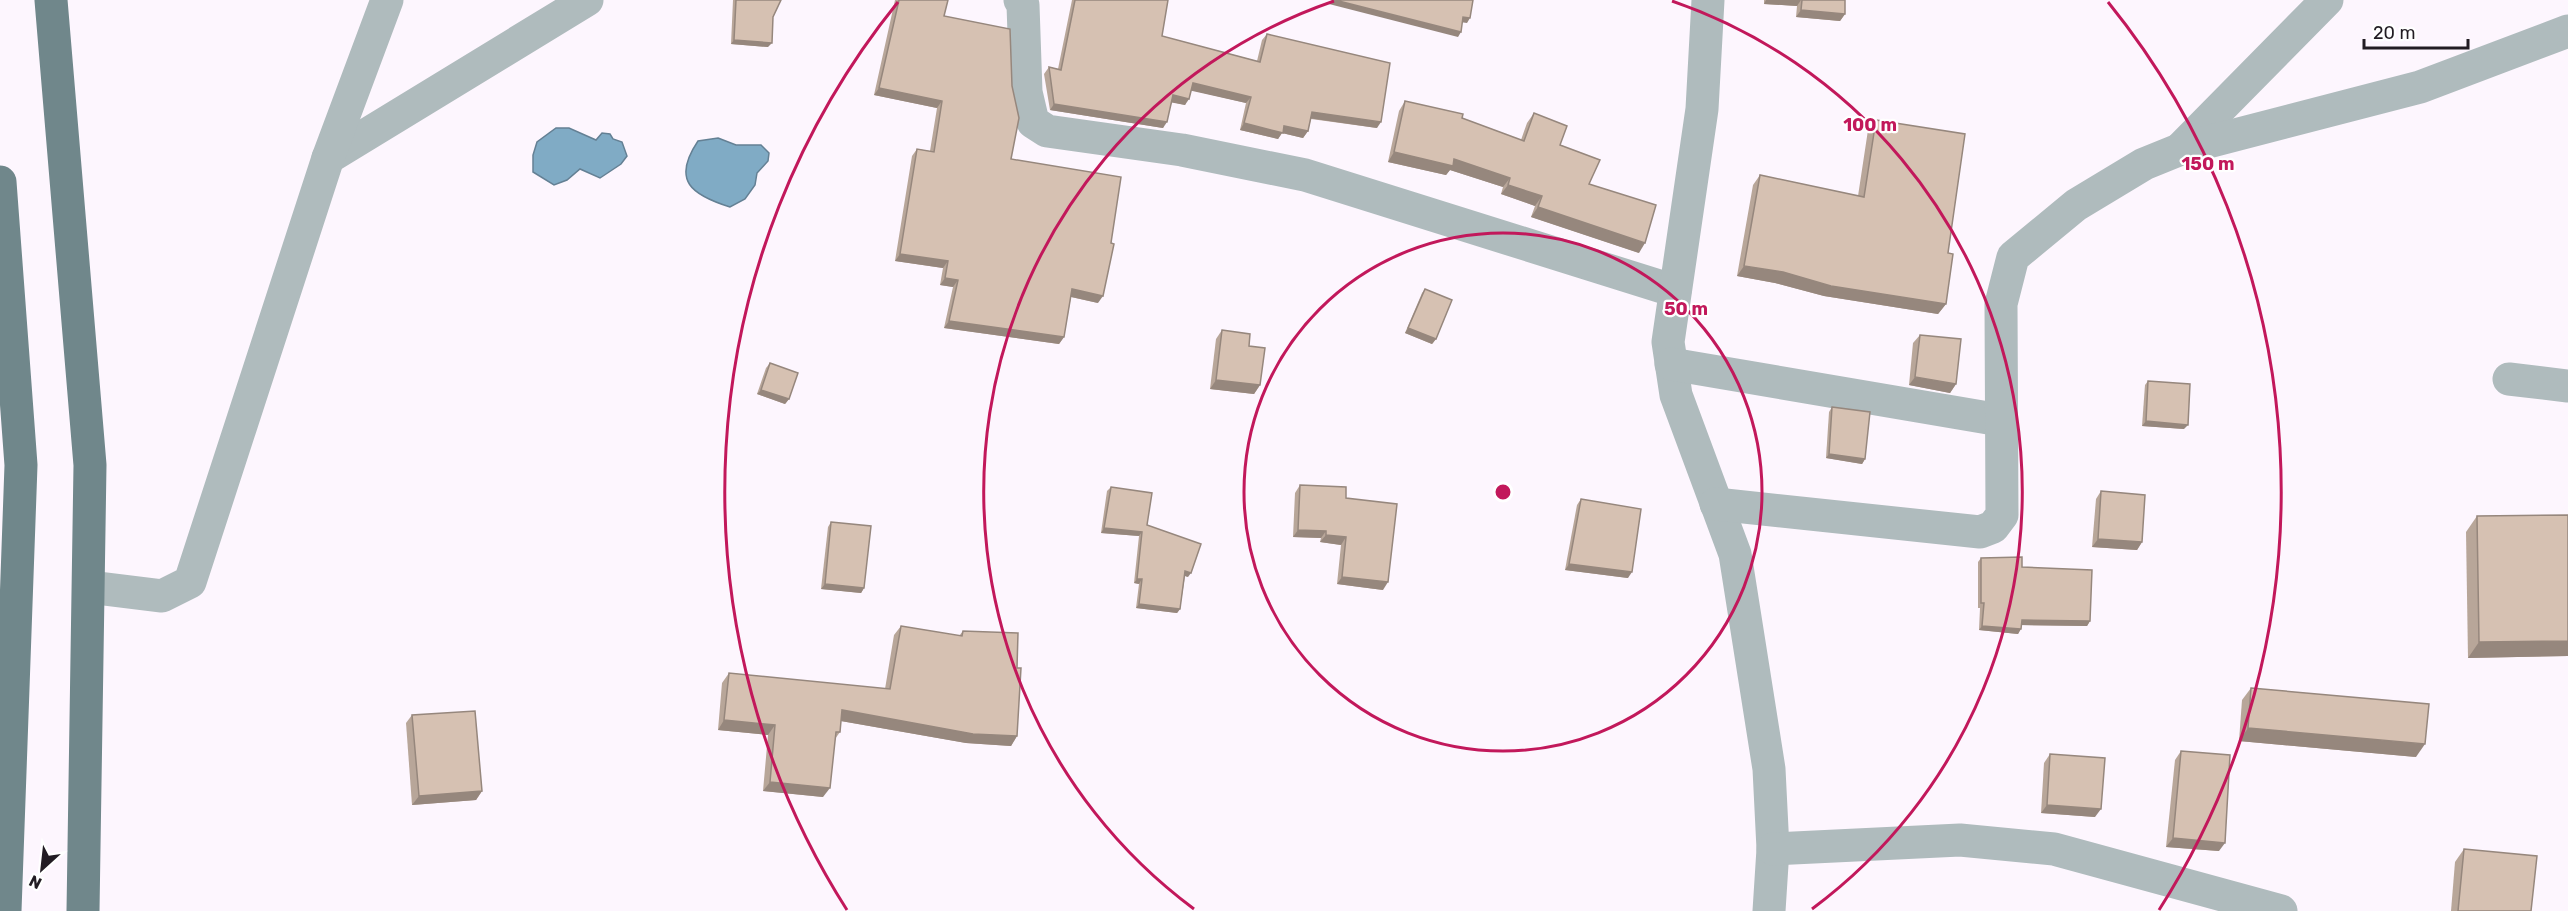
<svg xmlns="http://www.w3.org/2000/svg" width="2568" height="911" viewBox="0 0 2568 911" font-family="Rubik,sans-serif">
	<style>
		.water { fill: #80abc5; stroke: #648094; stroke-width: 1.5 }
		.lines { fill: none; stroke-linecap: round; stroke-linejoin: round }
		.minor { stroke: #afbbbd; stroke-width: 33 }
		.primary { stroke: #70878b; stroke-width: 33 }
		.wall { fill: #b8a699 }
		.shaded-wall { fill: #96877d }
		.building { fill: #d6c1b2; stroke: #96877d; stroke-width: 1.5 }
		.ring { fill: none; stroke: #c2185b; stroke-width: 3 }
		.centre { fill: #c2185b; stroke: #fff; stroke-width: 3 }
		.ring-label { font-size: 18px; text-anchor: middle; font-weight: bold; fill: #c2185b; stroke: #fff; stroke-width: 4.5; stroke-linejoin: round; paint-order: stroke }
	</style>
	<rect width="100%" height="100%" fill="#fdf6fe"/>
	<g class="water">
		<polygon points="556,128 569,128 596,140 602,133 610,134 613,139 622,142 627,156 621,164 600,178 580,169 567,180 554,185 533,172 533,155 537,142"/>
		<path d="M 718,138 L 736,145 L 761,145 L 769,153 L 768,161 L 757,173 L 755,185 L 745,199 L 730,207 C 692,195 671,181 698,141 Z"/>
	</g>
	<g class="lines">
		<g class="minor">
			<polyline points="1020,0 1023,5 1026,92 1033,122 1047,131 1182,150 1305,175 1675,291"/>
			<polyline points="1708,0 1702,109 1668,342 1676,395 1735,554 1769,769 1773,849 1769,911"/>
			<polyline points="2181,148 2327,0"/>
			<polyline points="328,158 587,0"/>
			<polyline points="1671,364 2000,420"/>
			<polyline points="2509,379 2568,386"/>
			<polyline points="1716,504 1980,532 1993,527 2002,515 2001,304 2013,257 2076,205 2144,164 2181,149 2420,87 2568,31"/>
			<polyline points="89,587 162,596 190,582 328,158 387,0"/>
			<polyline points="1773,849 1960,840 2054,849 2281,911"/>
		</g>
		<g class="primary">
			<polyline points="51,0 90,465 83,911"/>
			<polyline points="0,182 21,465 5,911"/>
		</g>
	</g>
	<g class="wall">
		<polygon points="733,0 781,0 773,17 768,47 731,44"/>
		<polygon points="895,0 948,0 944,16 1011,159 1098,303 1071,297 1064,337 1059,344 944,328 953,287 940,285 943,268 895,261 912,156 917,149 930,151 937,108 874,95"/>
		<polygon points="1072,0 1168,0 1162,36 1257,61 1262,40 1267,34 1377,128 1311,119 1308,131 1303,138 1282,133 1278,139 1240,130 1246,103 1191,90 1185,105 1172,102 1163,128 1050,110 1044,74 1049,67 1058,69"/>
		<polygon points="1764,0 1845,0 1845,14 1840,21 1796,17 1797,6 1764,4"/>
		<polygon points="1405,101 1462,118 1521,140 1527,123 1534,113 1560,145 1589,184 1639,253 1531,217 1535,206 1501,194 1503,187 1450,170 1446,175 1388,162 1399,111"/>
		<polygon points="1876,120 1948,253 1946,304 1938,314 1824,296 1775,283 1737,276 1753,185 1760,175 1858,196 1868,130"/>
		<polygon points="1425,289 1436,339 1432,344 1405,333 1422,293"/>
		<polygon points="1222,330 1249,346 1260,385 1254,394 1210,389 1216,339"/>
		<polygon points="1920,335 1956,384 1950,393 1909,385 1913,343"/>
		<polygon points="770,363 789,399 785,404 757,394 766,368"/>
		<polygon points="2148,381 2184,429 2142,426 2145,385"/>
		<polygon points="1832,407 1865,459 1862,464 1826,458 1829,412"/>
		<polygon points="1300,485 1346,498 1383,590 1337,584 1341,545 1320,542 1321,538 1293,537 1295,493"/>
		<polygon points="1111,487 1147,525 1188,577 1185,576 1180,609 1177,613 1136,608 1139,584 1134,583 1139,536 1101,533 1107,491"/>
		<polygon points="2101,491 2142,542 2137,550 2092,547 2096,499"/>
		<polygon points="1581,499 1628,578 1565,570 1577,505"/>
		<polygon points="2568,515 2568,656 2468,658 2466,532 2477,516"/>
		<polygon points="831,522 864,588 861,593 821,589 828,527"/>
		<polygon points="1981,558 2022,567 2090,621 2087,626 2022,625 2018,634 1979,630 1980,608 1978,608 1978,562"/>
		<polygon points="901,626 959,636 963,631 1017,668 1017,736 1011,746 966,743 841,721 840,732 835,739 823,797 763,791 768,735 718,730 722,683 729,673 885,689 894,635"/>
		<polygon points="2251,688 2416,757 2239,741 2242,700"/>
		<polygon points="412,715 482,791 476,800 412,805 406,723"/>
		<polygon points="2181,751 2219,851 2166,847 2175,760"/>
		<polygon points="2050,754 2095,817 2041,813 2044,763"/>
		<polygon points="2464,849 2531,911 2451,911 2455,862"/>
	</g>
	<g class="shaded-wall">
		<polygon points="1332,0 1335,0 1461,32 1458,37 1329,4"/>
		<polygon points="1766,0 1801,0 1797,6 1764,4"/>
		<polygon points="1801,10 1845,14 1840,21 1796,17"/>
		<polygon points="1463,17 1470,18 1467,23 1460,22"/>
		<polygon points="734,40 772,43 768,47 731,44"/>
		<polygon points="1193,83 1251,97 1246,103 1188,90"/>
		<polygon points="879,88 942,101 937,108 874,95"/>
		<polygon points="1173,95 1189,99 1185,105 1169,102"/>
		<polygon points="1054,104 1167,122 1163,128 1050,110"/>
		<polygon points="1312,112 1381,122 1377,128 1308,118"/>
		<polygon points="1244,123 1284,126 1308,131 1303,138 1282,133 1278,139 1240,130"/>
		<polygon points="1394,152 1454,159 1510,178 1503,187 1450,170 1446,175 1388,162"/>
		<polygon points="1508,185 1542,196 1535,206 1501,194"/>
		<polygon points="1538,207 1645,243 1639,253 1531,217"/>
		<polygon points="900,254 948,261 943,268 895,261"/>
		<polygon points="1744,266 1783,272 1946,304 1938,314 1824,296 1775,283 1737,276"/>
		<polygon points="945,278 958,280 953,287 940,285"/>
		<polygon points="1072,289 1103,296 1098,303 1067,296"/>
		<polygon points="949,321 1064,337 1059,344 944,328"/>
		<polygon points="1408,328 1436,339 1432,344 1405,333"/>
		<polygon points="1915,377 1956,384 1950,393 1909,385"/>
		<polygon points="1216,380 1260,385 1254,394 1210,389"/>
		<polygon points="761,390 789,399 785,404 757,394"/>
		<polygon points="2146,421 2188,425 2184,429 2142,426"/>
		<polygon points="1829,454 1865,459 1862,464 1826,458"/>
		<polygon points="1104,528 1142,532 1139,536 1101,533"/>
		<polygon points="1298,530 1326,531 1321,538 1293,537"/>
		<polygon points="1326,535 1346,537 1341,545 1320,542"/>
		<polygon points="2098,539 2142,542 2137,550 2092,547"/>
		<polygon points="1569,564 1632,572 1628,578 1565,570"/>
		<polygon points="1185,571 1191,573 1188,577 1182,575"/>
		<polygon points="1342,577 1388,582 1383,590 1337,584"/>
		<polygon points="1137,579 1142,579 1139,584 1134,583"/>
		<polygon points="825,584 864,588 861,593 821,589"/>
		<polygon points="1139,604 1180,609 1177,613 1136,608"/>
		<polygon points="2022,620 2090,621 2087,626 2019,625"/>
		<polygon points="1982,626 2021,629 2018,634 1979,630"/>
		<polygon points="2568,641 2568,656 2468,658 2479,642"/>
		<polygon points="842,710 1017,736 1011,746 966,743 835,720"/>
		<polygon points="724,720 775,725 768,735 718,730"/>
		<polygon points="2248,728 2425,744 2416,757 2239,741"/>
		<polygon points="770,782 830,788 823,797 763,791"/>
		<polygon points="482,791 476,800 412,805 419,796"/>
		<polygon points="2047,805 2101,809 2095,817 2041,813"/>
		<polygon points="2173,838 2225,843 2219,851 2166,847"/>
	</g>
	<g class="building">
		<polygon points="736,0 781,0 773,17 772,43 734,40"/>
		<polygon points="899,0 948,0 944,16 1010,29 1012,86 1019,118 1011,159 1121,177 1111,243 1114,244 1103,296 1072,289 1064,337 949,321 958,280 945,278 948,261 900,254 917,149 934,152 942,101 879,88"/>
		<polygon points="1075,0 1168,0 1162,36 1260,62 1267,34 1390,63 1381,122 1312,112 1308,131 1284,126 1283,133 1244,123 1251,97 1193,83 1189,99 1173,95 1167,122 1054,104 1049,67 1061,70"/>
		<polygon points="1335,0 1473,0 1470,18 1463,17 1461,32"/>
		<polygon points="1802,0 1845,0 1845,14 1801,10"/>
		<polygon points="1405,101 1463,114 1462,118 1524,141 1534,113 1567,126 1560,145 1600,160 1589,184 1656,205 1645,243 1538,207 1542,196 1508,185 1510,178 1454,159 1453,166 1394,152"/>
		<polygon points="1876,120 1965,134 1948,253 1953,254 1946,304 1831,286 1783,272 1744,266 1760,175 1864,197"/>
		<polygon points="1425,289 1452,300 1436,339 1408,328"/>
		<polygon points="1222,330 1250,334 1249,346 1265,348 1260,385 1216,380"/>
		<polygon points="1920,335 1961,339 1956,384 1915,377"/>
		<polygon points="770,363 798,373 789,399 761,390"/>
		<polygon points="2148,381 2190,384 2188,425 2146,421"/>
		<polygon points="1832,407 1870,412 1865,459 1829,454"/>
		<polygon points="1300,485 1346,487 1346,498 1397,504 1388,582 1342,577 1346,537 1326,535 1326,531 1298,530"/>
		<polygon points="1111,487 1152,493 1147,525 1201,544 1191,573 1185,571 1180,609 1139,604 1142,579 1137,579 1142,532 1104,528"/>
		<polygon points="2101,491 2145,495 2142,542 2098,539"/>
		<polygon points="1581,499 1641,509 1632,572 1569,564"/>
		<polygon points="2568,515 2568,641 2479,642 2477,516"/>
		<polygon points="831,522 871,526 864,588 825,584"/>
		<polygon points="2022,557 2022,567 2092,570 2090,621 2022,620 2021,629 1982,626 1984,603 1981,603 1981,558"/>
		<polygon points="901,626 962,636 963,631 1018,633 1017,668 1021,668 1017,736 973,734 842,710 840,732 836,732 830,788 770,782 775,725 724,720 729,673 890,689"/>
		<polygon points="2251,688 2429,704 2425,744 2248,728"/>
		<polygon points="475,711 482,791 419,796 412,715"/>
		<polygon points="2181,751 2230,755 2225,843 2173,838"/>
		<polygon points="2050,754 2105,758 2101,809 2047,805"/>
		<polygon points="2464,849 2537,856 2531,911 2458,911"/>
	</g>
	<g class="ring">
		<circle cx="1503" cy="492" r="259"/>
		<path d="M1194 909A519 519 0 0 1 1334 1M1672 1A519 519 0 0 1 1812 909"/>
		<path d="M847 910A778 778 0 0 1 898 2M2108 2A778 778 0 0 1 2159 910"/>
	</g>
	<circle cx="1503" cy="492" r="9" class="centre"/>
	<g class="ring-label">
		<text x="1870" y="131">100 m</text>
		<text x="2208" y="170">150 m</text>
		<text x="1686" y="315">50 m</text>
	</g>
	<g transform="translate(42 869) rotate(207)" stroke="#ffffff" stroke-width="4.5" paint-order="stroke">
	<path d="M0-4.5L10 22L0 15L-10 22Z" fill="#221c23"/>
	<text y="-9" font-size="16" font-weight="bold" text-anchor="middle" fill="#221c23">N</text>
	</g>
	<path d="M2364 39v9h104v-9" fill="none" stroke="#221c23" stroke-width="3"/>
	<text x="2373" y="39" font-size="18" fill="#221c23" stroke="#ffffff" stroke-width="4.5" paint-order="stroke">20 m</text>
</svg>
